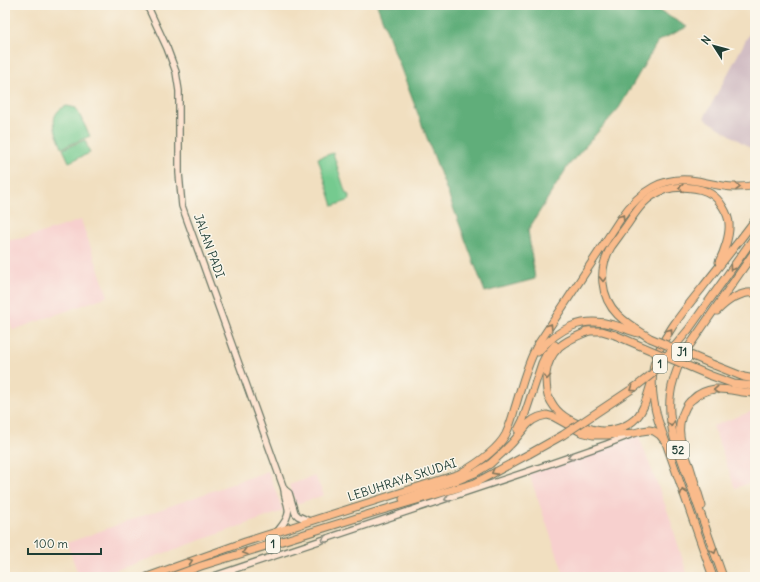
<svg xmlns="http://www.w3.org/2000/svg" width="760" height="582" viewBox="0 0 760 582" font-family="Delius,sans-serif">
	<style>
		.built { fill: #f7d0ce }
		.industrial { fill: #d2bec4 }
		.green { fill: #75ca8f; stroke: #4a8462 }
		.forest { fill: #60ae7a; stroke: #407657 }
		.lines { fill: none; stroke-linecap: round; stroke-linejoin: round }
		.secondary-casing { stroke: #687665; stroke-width: 8 }
		.highway-casing { stroke: #687665; stroke-width: 9 }
		.secondary { stroke: #fde4d1; stroke-width: 5.5 }
		.highway { stroke: #fabb8b; stroke-width: 7 }
		.highway-bridge-casing { stroke: #687665; stroke-width: 9; stroke-linecap: butt }
		.highway-bridge { stroke: #fabb8b; stroke-width: 7 }
		.oneway { stroke: #82765b }
		.oneway2 { stroke: #8e9082 }
		.labels { text-anchor: middle; stroke-width: 3; stroke-linejoin: round; paint-order: stroke }
		.shield { fill: #fbf7ec; stroke: #61756b; stroke-width: 1 }
		.shield-label { font-size: 11px; font-weight: bold; fill: #1f3d34 }
		.street-label { font-size: 12px; fill: #1f3d34; stroke: #fbf7ec }
	</style>
	<rect width="100%" height="100%" fill="#fbf7ec"/>
	<filter id="ink" filterUnits="userSpaceOnUse"><feTurbulence type="fractalNoise" baseFrequency=".025" numOctaves="2"/><feDisplacementMap in="SourceGraphic" scale="8" xChannelSelector="R" yChannelSelector="G"/><feConvolveMatrix kernelMatrix="1 2 1 2 8 2 1 2 1" color-interpolation-filters="sRGB"/></filter>
	<filter id="wash" filterUnits="userSpaceOnUse"><feTurbulence type="fractalNoise" baseFrequency=".012" numOctaves="4" result="noise"/><feDisplacementMap in="SourceGraphic" scale="16" xChannelSelector="R" yChannelSelector="G"/><feGaussianBlur stdDeviation="0.9" result="paint"/><feColorMatrix in="noise" values="0 0 0 0 0 0 0 0 0 0 0 0 0 0 0 0 0 1.4 0 .05"/><feComposite in="paint" operator="in"/></filter>
	<g filter="url(#wash)">
		<rect width="100%" height="100%" fill="#f1dfc0"/>
		<g class="built">
			<polygon points="81,220 108,296 13,330 5,311 5,241 29,237"/>
			<polygon points="755,410 755,481 735,488 713,426"/>
			<polygon points="638,434 669,515 688,577 565,577 529,474 607,447"/>
			<polygon points="268,471 283,511 97,577 79,577 67,543"/>
			<polygon points="315,476 324,495 296,504 289,485"/>
		</g>
		<polygon class="industrial" points="755,23 755,151 704,118"/>
		<g class="green">
			<path d="M 67,106 L 76,108 L 90,136 L 62,148 C 57,134 45,113 67,106 Z"/>
			<polygon points="85,140 90,153 69,162 63,149"/>
			<polygon points="333,153 346,194 348,194 350,200 333,206 318,158"/>
		</g>
		<polygon class="forest" points="377,5 650,5 687,27 658,41 619,108 568,166 528,230 535,279 485,292"/>
	</g>
	<g filter="url(#ink)">
		<g class="lines">
			<g class="secondary-casing">
				<g id="secondary">
					<path d="M 147,5 L 167,48 L 176,72 L 179,91 L 179,173 L 182,206 L 284,489 C 284,497 287,501 288,508 C 290,517 282,525 277,532"/>
					<polyline points="284,489 289,493 295,513 298,516 309,521"/>
					<polyline points="211,577 526,472 607,444 630,435"/>
				</g>
			</g>
			<g class="highway-casing">
				<g id="highway">
					<path d="M 717,311 C 727,301 740,291 755,293"/>
					<polyline points="586,331 602,331 615,335"/>
					<path d="M 589,331 C 578,336 568,339 559,347 C 552,354 547,364 546,374 C 546,381 546,389 548,396 C 551,402 555,409 560,413 C 569,421 591,431 603,431 C 613,431 626,427 634,420 C 644,412 647,396 651,384"/>
					<path d="M 650,338 C 639,331 627,324 618,315 C 600,297 598,269 611,247 C 616,240 622,232 627,225 C 637,210 646,196 664,190 C 677,186 699,186 711,194 C 716,197 720,202 723,207 C 726,212 729,218 729,224 C 730,235 724,252 719,262"/>
					<path d="M 538,352 C 559,328 582,316 614,325 C 622,327 630,331 638,333"/>
					<polyline points="714,365 744,377 755,379"/>
					<polyline points="709,375 734,384 755,386"/>
					<polyline points="518,430 523,420 542,363 546,355 555,345"/>
					<polyline points="403,499 458,480 475,473 490,464 501,454 512,443 528,424 533,420 539,417 547,415 554,417 581,432 593,435 608,435 634,433 642,431 649,430 654,431 660,435 663,439"/>
					<path d="M 702,506 C 698,493 694,480 690,467 C 683,449 674,430 684,411 C 686,406 688,402 693,399 C 699,393 707,390 715,389 C 728,388 742,393 755,393"/>
					<path d="M 147,577 L 245,542 L 459,474 C 475,465 497,451 506,434 C 509,427 512,419 514,411 C 521,389 526,366 537,346 L 621,218 C 640,191 663,175 697,181 C 717,185 735,190 755,185"/>
					<polyline points="171,577 201,566 376,512 475,483 529,454"/>
					<path d="M 713,577 L 658,420 C 653,402 650,383 654,365 C 660,339 685,309 702,288 C 720,265 738,243 755,220"/>
					<path d="M 723,577 L 674,438 C 666,405 669,386 683,355 L 755,251"/>
				</g>
			</g>
			<use href="#secondary" class="secondary"/>
			<use href="#highway" class="highway"/>
			<g class="highway-bridge-casing">
				<g id="highway-bridge">
					<polyline points="615,335 709,375"/>
					<polyline points="650,338 714,365"/>
					<polyline points="529,454 563,435 638,385 652,374 689,329 755,236"/>
				</g>
			</g>
			<use href="#highway-bridge" class="highway-bridge"/>
		</g>
		<defs><path id="oneway-chevron" d="M-2-3.5L2.5 0L-2 3.5" fill="none" stroke-width="1.6" stroke-linecap="round" stroke-linejoin="round"/></defs>
		<g class="oneway">
			<use href="#oneway-chevron" transform="translate(738 187) rotate(1)"/>
			<use href="#oneway-chevron" transform="translate(681 188) rotate(178)"/>
			<use href="#oneway-chevron" transform="translate(622 217) rotate(-56)"/>
			<use href="#oneway-chevron" transform="translate(732 268) rotate(125)"/>
			<use href="#oneway-chevron" transform="translate(603 279) rotate(89)"/>
			<use href="#oneway-chevron" transform="translate(550 326) rotate(-57)"/>
			<use href="#oneway-chevron" transform="translate(670 331) rotate(-56)"/>
			<use href="#oneway-chevron" transform="translate(547 377) rotate(95)"/>
			<use href="#oneway-chevron" transform="translate(633 389) rotate(146)"/>
			<use href="#oneway-chevron" transform="translate(716 390) rotate(177)"/>
			<use href="#oneway-chevron" transform="translate(671 424) rotate(82)"/>
			<use href="#oneway-chevron" transform="translate(494 472) rotate(152)"/>
			<use href="#oneway-chevron" transform="translate(683 492) rotate(-109)"/>
			<use href="#oneway-chevron" transform="translate(714 551) rotate(71)"/>
			<use href="#oneway-chevron" transform="translate(245 552) rotate(163)"/>
			<use href="#oneway-chevron" transform="translate(190 561) rotate(-20)"/>
		</g>
		<g class="oneway2">
			<use href="#oneway-chevron" transform="translate(570 457) rotate(161)"/>
			<use href="#oneway-chevron" transform="translate(447 499) rotate(161)"/>
			<use href="#oneway-chevron" transform="translate(324 540) rotate(161)"/>
		</g>
	</g>
	<g class="labels">
		<g class="shield">
			<rect x="672" y="343" width="20" height="18" rx="3"/>
			<rect x="653" y="355" width="14" height="18" rx="3"/>
			<rect x="667" y="441" width="22" height="18" rx="3"/>
			<rect x="266" y="535" width="14" height="18" rx="3"/>
		</g>
		<g class="shield-label">
			<text x="682" y="356">J1</text>
			<text x="660" y="368">1</text>
			<text x="678" y="454">52</text>
			<text x="273" y="548">1</text>
		</g>
		<g class="street-label">
			<text transform="translate(209 246) rotate(70)" y="4">JALAN PADI</text>
			<text transform="translate(402 480) rotate(-18)" y="4">LEBUHRAYA SKUDAI</text>
		</g>
	</g>
	<rect width="760" height="582" fill="none" stroke="#fbf7ec" stroke-width="20"/>
	<g transform="translate(714 46) rotate(306)" stroke="#fbf7ec" stroke-width="3" paint-order="stroke">
	<path d="M0-3L7 15L0 10L-7 15Z" fill="#1f3d34"/>
	<text y="-6" font-size="11" font-weight="bold" text-anchor="middle" fill="#1f3d34">N</text>
	</g>
	<path d="M28 548v6h73v-6" fill="none" stroke="#1f3d34" stroke-width="2"/>
	<text x="34" y="548" font-size="12" fill="#1f3d34" stroke="#fbf7ec" stroke-width="3" paint-order="stroke">100 m</text>
</svg>
